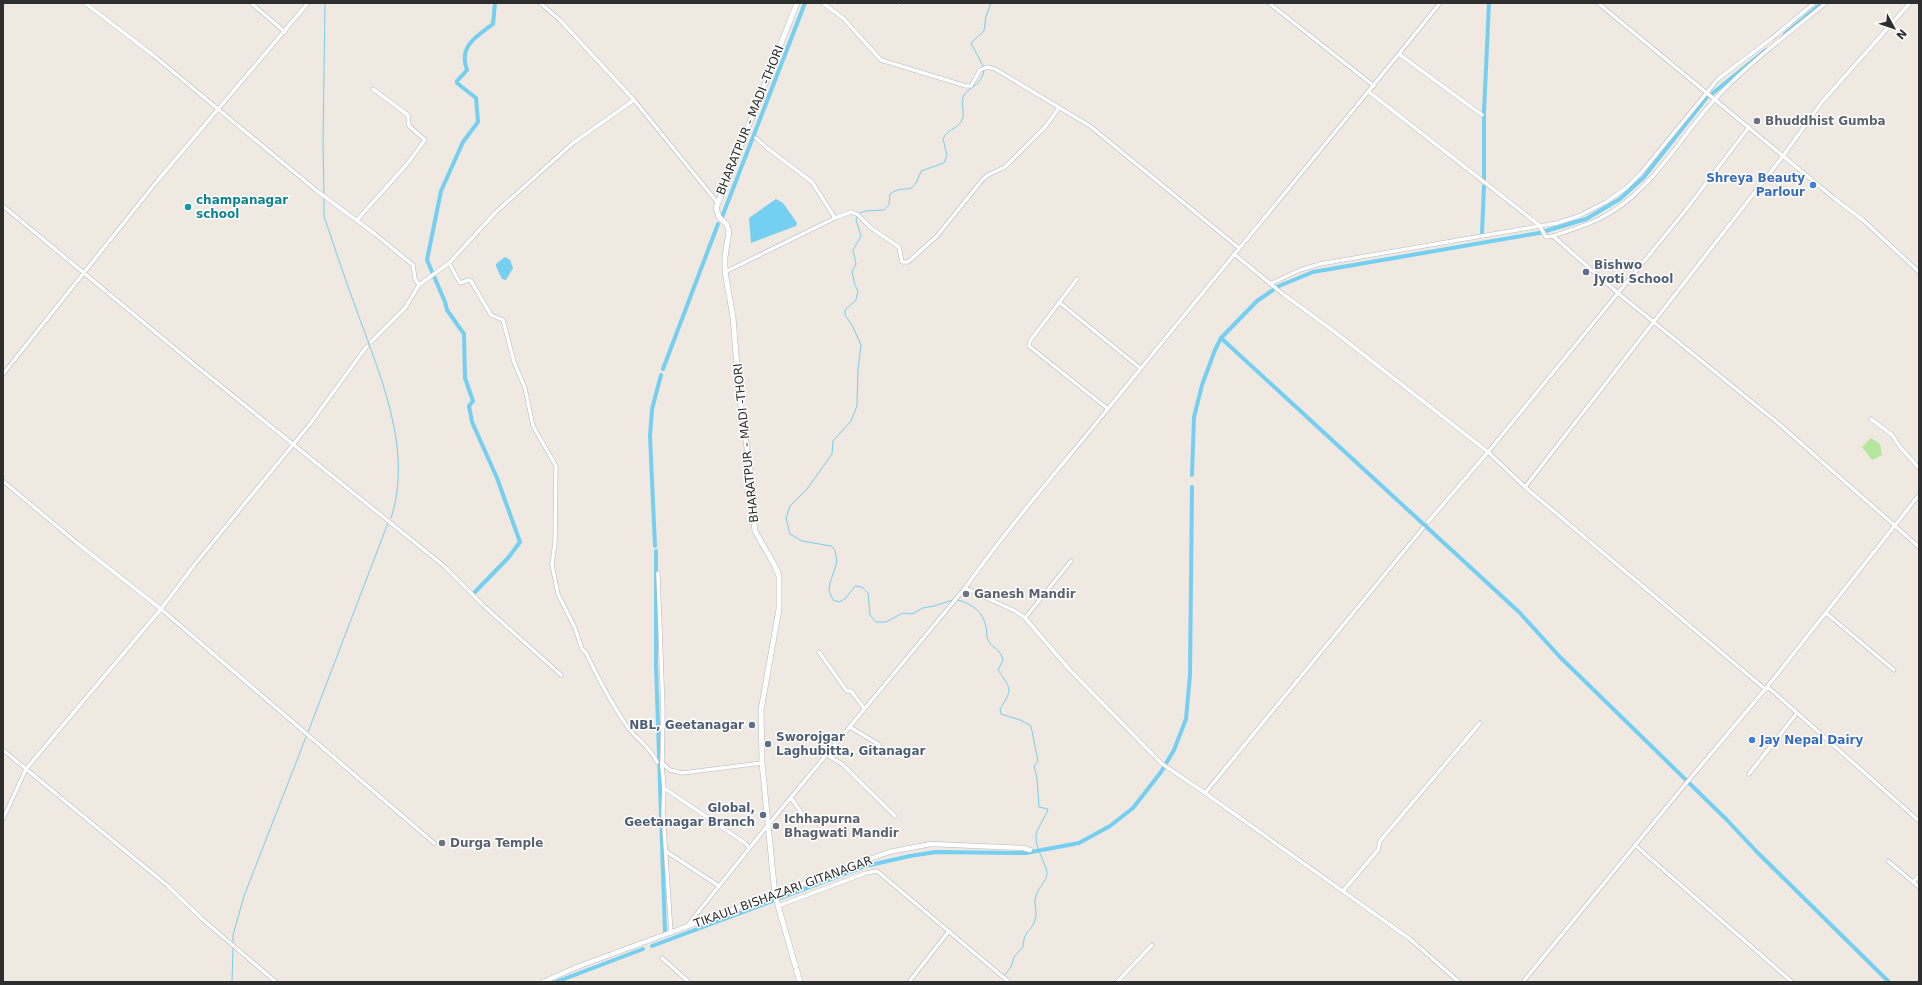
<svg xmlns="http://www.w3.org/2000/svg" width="1922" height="985" viewBox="0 0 1922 985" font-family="'DejaVu Sans',sans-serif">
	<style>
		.green { fill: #b6e59e }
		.water { fill: #75cff0 }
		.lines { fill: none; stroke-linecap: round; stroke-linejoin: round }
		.stream { stroke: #75cff0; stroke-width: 1 }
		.canal { stroke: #75cff0; stroke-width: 4 }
		.minor-casing { stroke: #b4b7c1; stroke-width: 4.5 }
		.tertiary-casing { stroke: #b4b7c1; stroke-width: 5.5 }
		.secondary-casing { stroke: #b4b7c1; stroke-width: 6 }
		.minor { stroke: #fff; stroke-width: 3.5 }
		.tertiary { stroke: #fff; stroke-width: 4.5 }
		.secondary { stroke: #fff; stroke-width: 5 }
		.worship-dot { fill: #6b7280; stroke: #fff; stroke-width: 1.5 }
		.shop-dot { fill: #3f7fe0; stroke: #fff; stroke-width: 1.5 }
		.culture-dot { fill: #0f9aa8; stroke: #fff; stroke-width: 1.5 }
		.service-dot { fill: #5c6f8a; stroke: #fff; stroke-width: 1.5 }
		.labels { text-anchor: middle; stroke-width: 3; stroke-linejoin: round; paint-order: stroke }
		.street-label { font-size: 12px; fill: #2e2e2e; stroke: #fff }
		.worship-label { font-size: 12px; font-weight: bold; fill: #5b616d; stroke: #fff; text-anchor: start }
		.shop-label { font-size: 12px; font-weight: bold; fill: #366cbe; stroke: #fff; text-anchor: end }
		.culture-label { font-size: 12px; font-weight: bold; fill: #0d838f; stroke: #fff; text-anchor: start }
		.service-label { font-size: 12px; font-weight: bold; fill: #4e5e75; stroke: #fff; text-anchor: start }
	</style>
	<rect width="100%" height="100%" fill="#efe9e1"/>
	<polygon class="green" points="1871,438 1880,444 1882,455 1872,460 1862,447"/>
	<g class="water">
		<polygon points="776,199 783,203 797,223 796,226 751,243 749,218"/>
		<polygon points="505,257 510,260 513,268 506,280 502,279 496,266 496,264"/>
	</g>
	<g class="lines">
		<g class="stream">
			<polyline points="983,66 971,43 984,31 986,16 991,3"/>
			<polyline points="324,194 323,143 325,3"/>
			<path d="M 324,198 L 324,216 C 335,249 346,282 358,314 C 381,378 413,451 391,518"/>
			<path d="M 858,214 L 865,211 L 884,210 L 889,205 L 890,194 C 907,182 911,200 921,171 L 944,163 L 947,155 L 943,139 C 947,130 956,129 961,122 C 967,113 959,104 964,95 C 970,86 983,85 984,69"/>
			<polyline points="857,216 856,220 861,236 853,250 856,264 852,272 855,285 858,291 856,300 845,310 845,315 852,325 861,345 858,369 857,406 851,421 833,441 832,454 807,489 790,506 786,518 790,534 802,541 831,546 835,550 837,562 830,583 829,591 833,600 839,602 845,599 855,586 862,587 868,593 870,615 876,622 886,622 903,613 912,614 923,608 934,606 953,600"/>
			<path d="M 958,600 C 972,604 983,611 986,627 C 987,631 986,636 988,640 C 993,649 1000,648 1003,660 L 998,670 C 1011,689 1013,689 1000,709 L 1001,714 L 1020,720 L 1031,726 L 1038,761 L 1034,766 L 1037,778 L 1039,807 L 1048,809 C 1046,817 1036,829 1036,836 C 1035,849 1048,867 1047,874 C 1046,882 1038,888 1036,896 C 1033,904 1038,913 1035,920 C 1031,933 1024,929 1023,947 L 1014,957 L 1011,967 L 1004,976"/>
			<polyline points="308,732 388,523"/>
			<polyline points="233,943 233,935 244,896 306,737"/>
			<polyline points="232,982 233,947"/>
		</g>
		<g class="canal">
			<polyline points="1785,34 1822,3"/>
			<polyline points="1713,93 1766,50"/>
			<polyline points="1484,180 1484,112 1489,3"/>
			<polyline points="722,217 805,3"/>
			<polyline points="1482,233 1484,186"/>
			<polyline points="1221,338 1519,612 1560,657 1726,819 1757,852 1889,982"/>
			<polyline points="663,369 718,224"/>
			<polyline points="1192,475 1194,417 1202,385 1215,350 1221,338 1257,301 1279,286 1313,272 1539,233 1586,219 1620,199 1644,177 1707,97"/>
			<polyline points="655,546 650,436 652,409 661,375"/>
			<polyline points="656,551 656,666 665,932"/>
			<path d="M 475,592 L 508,558 L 520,542 L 497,478 L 472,422 L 469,406 L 473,401 L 465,378 L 464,334 L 447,310 L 445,302 L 427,260 L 441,191 L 463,142 L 478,122 L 476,98 L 457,83 L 457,81 L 467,70 C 458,46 477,36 493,24 L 495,3"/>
			<polyline points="652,946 866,866 910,856 936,852 1026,853 1079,843 1110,826 1133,808 1161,772 1174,750 1186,719 1190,675 1192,487"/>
			<polyline points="556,982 643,949"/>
		</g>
		<g class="minor-casing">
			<g id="minor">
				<path d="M 85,3 L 153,55 L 317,191 L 375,234 L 413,265 L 415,279 L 419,285 L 449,263 L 460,283 L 469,280 L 471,281 L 491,315 L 503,320 L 514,362 L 525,388 L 533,426 L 556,466 L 555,542 L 552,565 L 558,594 L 575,628 L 582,649 L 586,653 C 599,680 612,705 629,729 C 638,740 651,748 657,762"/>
				<polyline points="251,3 285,32"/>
				<polyline points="540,3 559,19 634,100 717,202"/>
				<polyline points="823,3 844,19 881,60 966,86 971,86 980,70 987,67 995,69 1090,126 1239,248"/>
				<polyline points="899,3 900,4"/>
				<polyline points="1269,3 1374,86"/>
				<polyline points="1598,3 1835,199 1863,220 1919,272"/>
				<polyline points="1910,3 1822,102 1783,156 1525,487 1765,689 1769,688 1919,821"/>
				<polyline points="1399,54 1482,115"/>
				<path d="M 1369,92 L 1539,225 L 1546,237 L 1553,236 C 1568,231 1584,226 1599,219 C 1651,194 1678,139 1716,98 C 1748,64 1789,33 1826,3"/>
				<polyline points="3,206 195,365 444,566 484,606 561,675"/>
				<polyline points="835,218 851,212 857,214 871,228 899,247 902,262 908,262 937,236 983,179 988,175 1005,167 1045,127 1059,108"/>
				<polyline points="357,220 407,164 425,140 409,126 408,115 373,89"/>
				<polyline points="1553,236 1618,293 1685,211 1749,127"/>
				<polyline points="1234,254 1283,294 1331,329 1488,452 1525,487"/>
				<polyline points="449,263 496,212 573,143 634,100"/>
				<polyline points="725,272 835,218 812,182 767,148 756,138"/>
				<polyline points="1077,279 1030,341 1029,346 1108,409"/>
				<polyline points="1270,284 1300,270 1320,264 1557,223 1579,216 1606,202 1626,188 1641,173 1718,79 1771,39 1814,3"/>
				<polyline points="1059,302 1140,368"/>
				<polyline points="371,342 405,308 419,285"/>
				<polyline points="3,374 158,180 308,3"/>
				<polyline points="1871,419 1892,435 1900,447 1919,468"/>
				<polyline points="3,481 77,543 161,609 434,843"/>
				<polyline points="1428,522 1488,452 1618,293 1778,423 1919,547"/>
				<polyline points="1423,528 1205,793 1410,939 1459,982"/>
				<polyline points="658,573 663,711 662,767"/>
				<polyline points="965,588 1015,611 1025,618 1070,670 1161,763 1205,793"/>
				<polyline points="1826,613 1894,670"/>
				<polyline points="1025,618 1071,561"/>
				<polyline points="819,652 844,687 847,691 851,691 864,708"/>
				<polyline points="850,727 878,744 887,757"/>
				<polyline points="3,750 168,886 202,919 276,982"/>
				<polyline points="827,755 842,764 895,816"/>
				<polyline points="662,763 670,770 682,773 762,763"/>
				<polyline points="662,766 664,788 745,843 749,848"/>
				<polyline points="1749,774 1797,713"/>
				<polyline points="664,788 663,812 671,933"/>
				<polyline points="791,798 805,818"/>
				<polyline points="3,819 26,769 161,609 195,564 310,424 367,346"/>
				<polyline points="1635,845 1792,982"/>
				<polyline points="667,852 719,886"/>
				<polyline points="1888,861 1919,887"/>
				<polyline points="1913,882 1919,876"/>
				<polyline points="1343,891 1378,850 1380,841 1480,723"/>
				<polyline points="778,906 866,873 877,871 1009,982"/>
				<path d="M 687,926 L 768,825 L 965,588 C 1009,526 1059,469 1107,410 C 1217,274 1330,140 1440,3"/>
				<polyline points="662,958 689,982"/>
				<polyline points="909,982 949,931"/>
				<polyline points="1117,982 1152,945"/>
				<polyline points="1523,982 1683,787 1767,687 1919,495"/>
			</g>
		</g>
		<g class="tertiary-casing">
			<polyline id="tertiary" points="543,982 577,967 889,852 931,844 1023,848 1030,850"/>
		</g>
		<g class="secondary-casing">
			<polyline id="secondary" points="797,3 716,208 719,217 727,225 729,231 725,257 725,272 733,317 739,392 752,483 753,515 755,531 775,566 779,576 779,609 761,710 762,763 775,895 800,982"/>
		</g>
		<use href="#minor" class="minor"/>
		<use href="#tertiary" class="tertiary"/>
		<use href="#secondary" class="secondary"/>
	</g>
	<g class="worship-dot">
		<circle cx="1757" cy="121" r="4"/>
		<circle cx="966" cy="594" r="4"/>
		<circle cx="776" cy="826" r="4"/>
		<circle cx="442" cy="843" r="4"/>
	</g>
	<g class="shop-dot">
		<circle cx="1813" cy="185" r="4"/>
		<circle cx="1752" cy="740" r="4"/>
	</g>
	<circle class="culture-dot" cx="188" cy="207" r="4"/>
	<g class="service-dot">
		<circle cx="1586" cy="272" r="4"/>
		<circle cx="752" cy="725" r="4"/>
		<circle cx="768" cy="744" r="4"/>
		<circle cx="763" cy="815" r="4"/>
	</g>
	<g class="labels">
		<g class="street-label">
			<text transform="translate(750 120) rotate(-68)" y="4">BHARATPUR - MADI -THORI</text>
			<text transform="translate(746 443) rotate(-96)" y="4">BHARATPUR - MADI -THORI</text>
			<text transform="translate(783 892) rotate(-20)" y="4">TIKAULI BISHAZARI GITANAGAR</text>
		</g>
		<g class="worship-label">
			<text x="1765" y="125">Bhuddhist Gumba</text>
			<text x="974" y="598">Ganesh Mandir</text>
			<text x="784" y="823">Ichhapurna<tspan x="784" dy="14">Bhagwati Mandir</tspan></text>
			<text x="450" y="847">Durga Temple</text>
		</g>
		<g class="shop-label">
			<text x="1805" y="182">Shreya Beauty<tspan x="1805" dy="14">Parlour</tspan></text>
			<text x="1760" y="744" text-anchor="start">Jay Nepal Dairy</text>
		</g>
		<g class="culture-label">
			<text x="196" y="204">champanagar<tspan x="196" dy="14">school</tspan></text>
		</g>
		<g class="service-label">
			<text x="1594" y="269">Bishwo<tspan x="1594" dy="14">Jyoti School</tspan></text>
			<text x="744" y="729" text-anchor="end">NBL, Geetanagar</text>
			<text x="776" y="741">Sworojgar<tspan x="776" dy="14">Laghubitta, Gitanagar</tspan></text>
			<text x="755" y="812" text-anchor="end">Global,<tspan x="755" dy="14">Geetanagar Branch</tspan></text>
		</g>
	</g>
	<rect width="1922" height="985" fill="none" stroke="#2e2e2e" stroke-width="8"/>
	<g transform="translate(1894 28) rotate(130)" stroke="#ffffff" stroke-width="3" paint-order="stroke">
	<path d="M0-3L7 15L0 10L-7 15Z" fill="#2e2e2e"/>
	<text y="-6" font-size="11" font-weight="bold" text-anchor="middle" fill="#2e2e2e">N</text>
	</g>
</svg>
